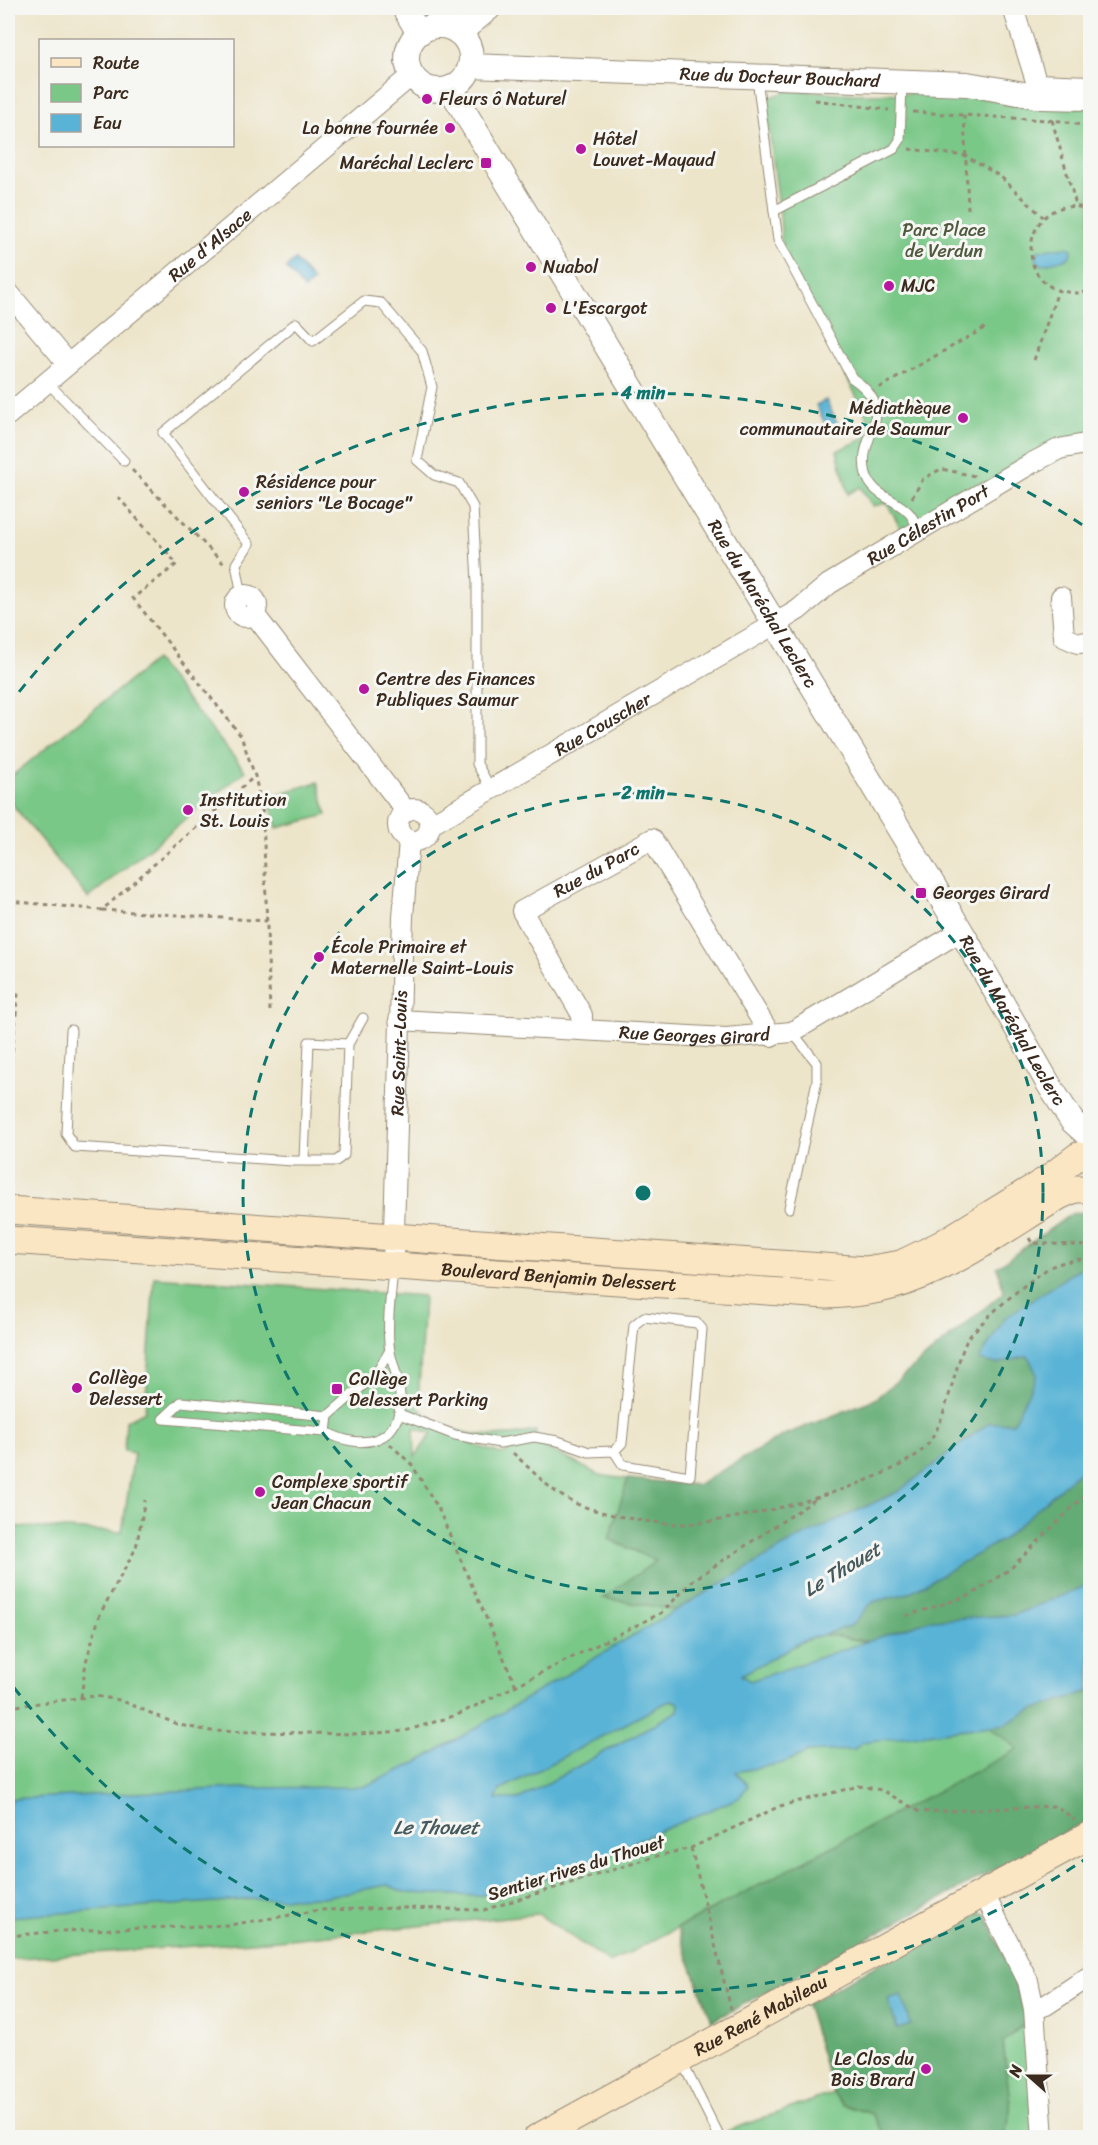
<svg xmlns="http://www.w3.org/2000/svg" width="1098" height="2145" viewBox="0 0 1098 2145" font-family="Sriracha,sans-serif">
	<style>
		.green { fill: #7ac888; stroke: #5a7953; stroke-width: 1.5; fill-rule: evenodd }
		.forest { fill: #63ac74; stroke: #4f6b49; stroke-width: 1.5 }
		.water { fill: #59b3d6; stroke: #4a6e7a; stroke-width: 1.5; fill-rule: evenodd }
		.lines { fill: none; stroke-linecap: round; stroke-linejoin: round }
		.service-casing { stroke: #948874; stroke-width: 11 }
		.minor-casing { stroke: #948874; stroke-width: 22 }
		.tertiary-casing { stroke: #948874; stroke-width: 26 }
		.secondary-casing { stroke: #948874; stroke-width: 29 }
		.path { stroke: #948874; stroke-width: 3; stroke-dasharray: 4.5 4.5; stroke-linecap: butt }
		.service { stroke: #fff; stroke-width: 9 }
		.minor { stroke: #fff; stroke-width: 20 }
		.tertiary { stroke: #fff; stroke-width: 24 }
		.secondary { stroke: #fbe6c4; stroke-width: 27 }
		.ring { fill: none; stroke: #0f766e; stroke-width: 3; stroke-dasharray: 10 8 }
		.poi-dot { fill: #b5179e; stroke: #f6f6f2; stroke-width: 2 }
		.labels { text-anchor: middle; stroke-width: 6; stroke-linejoin: round; paint-order: stroke }
		.street-label { font-size: 18px; fill: #3b2a1e; stroke: #f6f6f2 }
		.poi-label { font-size: 18px; fill: #3b2a1e; stroke: #f6f6f2; text-anchor: start }
		.park-label { font-size: 18px; fill: #4e593e; stroke: #f6f6f2 }
		.water-label { font-size: 20px; font-style: italic; fill: #465a5e; stroke: #f6f6f2 }
		.centre { fill: #0f766e; stroke: #f6f6f2; stroke-width: 3 }
		.ring-label { font-size: 18px; text-anchor: middle; font-weight: bold; fill: #0f766e; stroke: #f6f6f2; stroke-width: 6; stroke-linejoin: round; paint-order: stroke }
	</style>
	<rect width="100%" height="100%" fill="#f6f6f2"/>
	<filter id="ink" filterUnits="userSpaceOnUse"><feTurbulence type="fractalNoise" baseFrequency=".0167" numOctaves="2"/><feDisplacementMap in="SourceGraphic" scale="12" xChannelSelector="R" yChannelSelector="G"/><feConvolveMatrix kernelMatrix="1 2 1 2 8 2 1 2 1" color-interpolation-filters="sRGB"/></filter>
	<filter id="wash" filterUnits="userSpaceOnUse"><feTurbulence type="fractalNoise" baseFrequency=".008" numOctaves="4" result="noise"/><feDisplacementMap in="SourceGraphic" scale="24" xChannelSelector="R" yChannelSelector="G"/><feGaussianBlur stdDeviation="1.35" result="paint"/><feColorMatrix in="noise" values="0 0 0 0 0 0 0 0 0 0 0 0 0 0 0 0 0 1.4 0 .05"/><feComposite in="paint" operator="in"/></filter>
	<g filter="url(#wash)">
		<rect width="100%" height="100%" fill="#ede5ca"/>
		<g class="green">
			<polygon points="790,90 855,94 939,93 1090,108 1090,438 904,535 887,503 873,506 860,487 848,494 837,451 863,439 869,421 782,250 780,214 767,114 769,98"/>
			<polygon points="155,660 245,771 88,898 8,799 8,779"/>
			<polygon points="318,782 327,815 277,828 268,797"/>
			<path d="M 154,1277 L 424,1296 L 418,1407 C 448,1438 495,1440 536,1431 L 535,1442 L 599,1475 L 628,1479 L 609,1539 L 656,1561 L 604,1598 L 882,1644 L 1019,1749 L 610,1963 L 538,1914 L 279,1940 L 8,1959 L 8,1526 L 122,1532 L 134,1453 L 124,1451 L 126,1421 L 145,1411 ZM 414,1428 L 432,1433 L 415,1457 L 415,1456 ZM 468,1443 L 532,1443 L 502,1454 Z"/>
			<polygon points="1027,2021 1034,2137 997,2138 1005,2133 1011,2112 1003,2042"/>
			<polygon points="833,2093 842,2104 872,2114 886,2137 728,2138 727,2131"/>
		</g>
		<g class="forest">
			<polygon points="1081,1212 1090,1213 1090,1819 712,2021 677,1928 1018,1749 882,1644 603,1598 656,1561 609,1539 628,1479 697,1485 784,1435 875,1399 1004,1292 997,1267 1071,1214"/>
			<polygon points="973,1912 986,1914 1013,1976 1027,2021 1003,2042 1011,2112 1005,2133 997,2138 886,2137 872,2114 842,2104 833,2093 806,2004"/>
		</g>
		<g class="water">
			<polygon points="1066,247 1072,249 1069,258 1042,265 1038,263 1035,256 1038,251"/>
			<polygon points="295,260 313,281 304,289 286,268"/>
			<polygon points="826,400 838,425 828,430 816,405"/>
			<path d="M 1090,1266 L 1090,1462 L 1002,1540 L 909,1593 L 872,1602 L 852,1625 L 801,1642 L 741,1675 L 750,1681 L 930,1620 L 1014,1615 L 1090,1584 L 1090,1691 L 1029,1711 L 1006,1724 L 863,1742 L 853,1750 L 808,1752 L 783,1763 L 736,1772 L 748,1786 L 739,1798 L 617,1849 L 604,1862 L 478,1896 L 407,1893 L 387,1885 L 323,1897 L 256,1899 L 8,1917 L 8,1799 L 241,1788 L 363,1787 L 418,1762 L 797,1539 L 899,1491 L 989,1423 L 1013,1423 L 1037,1375 L 1028,1356 L 997,1364 L 979,1360 L 1005,1318 L 1077,1270 ZM 671,1700 L 679,1703 L 678,1711 L 519,1799 L 496,1799 L 500,1790 Z"/>
			<polygon points="902,1995 911,2025 897,2029 888,1999"/>
		</g>
	</g>
	<g filter="url(#ink)">
		<g class="lines">
			<g class="service-casing">
				<g id="service">
					<polyline points="757,78 774,211 894,149 900,140 902,84"/>
					<path d="M 774,211 L 778,240 L 785,253 L 852,378 C 903,413 855,435 866,474 C 872,495 893,498 907,511 C 912,515 916,524 919,530"/>
					<polyline points="47,382 124,461"/>
					<polyline points="242,595 236,564 249,544 163,433 296,323 313,341 364,301 381,303 422,351 432,387 417,460 434,475 459,483 473,507 477,583 477,764 492,791"/>
					<polyline points="71,1030 66,1134 75,1147 293,1161 336,1161 344,1155 348,1044 363,1018"/>
					<polyline points="304,1159 309,1042 348,1044"/>
					<polyline points="789,1208 817,1081 817,1063 792,1032"/>
					<path d="M 390,1350 L 376,1374 L 328,1416 L 326,1432 C 361,1451 402,1444 400,1396 C 400,1381 393,1367 390,1352 C 386,1326 391,1295 393,1269"/>
					<polyline points="399,1414 455,1435 500,1443 534,1437 558,1441 589,1452 614,1451 622,1443 634,1325 644,1317 697,1323 702,1329 690,1476 623,1465 614,1451"/>
					<polyline points="326,1432 163,1419 181,1402 328,1416"/>
					<polyline points="682,2062 720,2138"/>
					<polyline points="1079,2138 1090,2134"/>
				</g>
			</g>
			<g class="minor-casing">
				<g id="minor">
					<polyline points="1013,8 1041,97"/>
					<polyline points="1037,84 1090,86"/>
					<polyline points="8,292 68,364"/>
					<path id="s1" d="M 8,415 L 412,75"/>
					<circle cx="246" cy="606" r="11"/>
					<polyline points="1061,597 1064,637 1078,643 1090,642"/>
					<polyline points="254,614 406,811"/>
					<circle cx="414" cy="825" r="16"/>
					<path id="s2" d="M 430,825 L 775,624 L 798,610 L 829,584 L 1032,463 L 1059,449 L 1090,443"/>
					<path id="s3" d="M 399,1020 L 726,1038 L 792,1032 L 961,931"/>
					<path id="s4" d="M 582,1030 L 582,1015 L 522,911 L 652,839 L 771,1036"/>
					<path id="s5" d="M 393,1266 L 403,917 L 409,840"/>
					<polyline points="984,1894 1028,1981 1034,2009 1043,2138"/>
					<polyline points="1034,2009 1046,2005 1090,1976"/>
				</g>
			</g>
			<g class="tertiary-casing">
				<g id="tertiary">
					<polyline points="404,8 419,33"/>
					<circle cx="439" cy="58" r="32"/>
					<polyline points="459,33 489,8"/>
					<path id="s6" d="M 470,66 L 967,84 L 1041,97 L 1090,98"/>
					<path id="s7" d="M 450,88 L 961,931 L 1048,1083 L 1072,1121 L 1090,1137"/>
				</g>
			</g>
			<g class="secondary-casing">
				<g id="secondary">
					<polyline points="8,1210 866,1270 901,1264 940,1245 1048,1179 1078,1156"/>
					<path id="s8" d="M 8,1240 L 827,1295 C 849,1294 870,1292 891,1286 C 952,1269 1006,1228 1059,1196 L 1075,1189 L 1087,1189"/>
					<path id="s9" d="M 537,2138 L 1090,1835"/>
				</g>
			</g>
			<g class="path">
				<polyline points="815,100 889,110"/>
				<polyline points="913,112 1062,121 1090,127"/>
				<polyline points="964,115 968,209"/>
				<polyline points="1052,120 1076,205"/>
				<polyline points="909,149 966,156 1001,177 1043,217"/>
				<path d="M 1090,210 C 1025,187 1008,286 1068,292 C 1077,293 1082,294 1090,290"/>
				<polyline points="1034,360 1058,291"/>
				<polyline points="879,388 988,326"/>
				<polyline points="132,470 224,564"/>
				<polyline points="118,497 177,564 133,598 241,736 255,776 263,815 270,1012"/>
				<polyline points="912,498 923,479 941,469 975,476"/>
				<polyline points="8,901 102,910 255,776"/>
				<polyline points="102,910 267,921"/>
				<polyline points="8,978 18,994 8,1096"/>
				<polyline points="1029,1238 1032,1243 1090,1246"/>
				<polyline points="390,1444 412,1465 438,1508 516,1686"/>
				<path d="M 513,1453 C 530,1468 549,1490 569,1500 C 592,1513 648,1523 675,1524 C 726,1526 897,1484 928,1444 C 947,1419 953,1371 966,1342 C 973,1327 1038,1271 1055,1265 C 1066,1261 1079,1260 1090,1257"/>
				<polyline points="906,1616 971,1595 1010,1569 1090,1490"/>
				<polyline points="81,1697 86,1662 100,1614 136,1548 145,1500"/>
				<polyline points="8,1707 95,1696 120,1700 179,1725 211,1731 359,1734 405,1731 457,1715 661,1613 695,1579 819,1497"/>
				<polyline points="691,1848 731,2009"/>
				<polyline points="8,1936 61,1931 230,1925 320,1910 404,1908 484,1910 657,1856 691,1848 780,1806 859,1786 882,1790 920,1812 1056,1806 1075,1820"/>
			</g>
			<use href="#service" class="service"/>
			<use href="#minor" class="minor"/>
			<use href="#tertiary" class="tertiary"/>
			<use href="#secondary" class="secondary"/>
		</g>
	</g>
	<g class="ring">
		<circle cx="643" cy="1193" r="400"/>
		<path d="M1090 1856A800 800 0 0 1 8 1680M8 706A800 800 0 0 1 1090 530"/>
	</g>
	<g class="poi-dot">
		<circle cx="427" cy="99" r="6"/>
		<circle cx="450" cy="128" r="6"/>
		<circle cx="581" cy="149" r="6"/>
		<rect x="480" y="157" width="12" height="12" rx="3"/>
		<circle cx="531" cy="267" r="6"/>
		<circle cx="889" cy="286" r="6"/>
		<circle cx="551" cy="308" r="6"/>
		<circle cx="963" cy="418" r="6"/>
		<circle cx="244" cy="492" r="6"/>
		<circle cx="364" cy="689" r="6"/>
		<circle cx="188" cy="810" r="6"/>
		<rect x="915" y="887" width="12" height="12" rx="3"/>
		<circle cx="319" cy="957" r="6"/>
		<circle cx="77" cy="1388" r="6"/>
		<rect x="331" y="1383" width="12" height="12" rx="3"/>
		<circle cx="260" cy="1492" r="6"/>
		<circle cx="926" cy="2069" r="6"/>
	</g>
	<g class="labels">
		<g class="street-label">
			<text dy="6" stroke="none"><textPath href="#s6" startOffset="310">Rue du Docteur Bouchard</textPath></text>
			<text dy="6" stroke="none"><textPath href="#s1" startOffset="264">Rue d'Alsace</textPath></text>
			<text dy="6" stroke="none"><textPath href="#s2" startOffset="582">Rue Célestin Port</textPath></text>
			<text dy="6" stroke="none"><textPath href="#s7" startOffset="603">Rue du Maréchal Leclerc</textPath></text>
			<text dy="6" stroke="none"><textPath href="#s2" startOffset="200">Rue Couscher</textPath></text>
			<text dy="6" stroke="none"><textPath href="#s4" startOffset="220">Rue du Parc</textPath></text>
			<text dy="6" stroke="none"><textPath href="#s7" startOffset="1089">Rue du Maréchal Leclerc</textPath></text>
			<text dy="6" stroke="none"><textPath href="#s3" startOffset="296">Rue Georges Girard</textPath></text>
			<text dy="6" stroke="none"><textPath href="#s5" startOffset="213">Rue Saint-Louis</textPath></text>
			<text dy="6" stroke="none"><textPath href="#s8" startOffset="552">Boulevard Benjamin Delessert</textPath></text>
			<text transform="translate(576 1868) rotate(-17)" y="6">Sentier rives du Thouet</text>
			<text dy="6" stroke="none"><textPath href="#s9" startOffset="255">Rue René Mabileau</textPath></text>
		</g>
		<g class="poi-label">
			<text x="439" y="105">Fleurs ô Naturel</text>
			<text x="438" y="134" text-anchor="end">La bonne fournée</text>
			<text x="593" y="145">Hôtel<tspan x="593" dy="21">Louvet-Mayaud</tspan></text>
			<text x="474" y="169" text-anchor="end">Maréchal Leclerc</text>
			<text x="543" y="273">Nuabol</text>
			<text x="901" y="292">MJC</text>
			<text x="563" y="314">L'Escargot</text>
			<text x="951" y="414" text-anchor="end">Médiathèque<tspan x="951" dy="21">communautaire de Saumur</tspan></text>
			<text x="256" y="488">Résidence pour<tspan x="256" dy="21">seniors "Le Bocage"</tspan></text>
			<text x="376" y="685">Centre des Finances<tspan x="376" dy="21">Publiques Saumur</tspan></text>
			<text x="200" y="806">Institution<tspan x="200" dy="21">St. Louis</tspan></text>
			<text x="933" y="899">Georges Girard</text>
			<text x="331" y="953">École Primaire et<tspan x="331" dy="21">Maternelle Saint-Louis</tspan></text>
			<text x="89" y="1384">Collège<tspan x="89" dy="21">Delessert</tspan></text>
			<text x="349" y="1385">Collège<tspan x="349" dy="21">Delessert Parking</tspan></text>
			<text x="272" y="1488">Complexe sportif<tspan x="272" dy="21">Jean Chacun</tspan></text>
			<text x="914" y="2065" text-anchor="end">Le Clos du<tspan x="914" dy="21">Bois Brard</tspan></text>
		</g>
		<g class="park-label">
			<text x="944" y="236">Parc Place<tspan x="944" dy="21">de Verdun</tspan></text>
		</g>
		<g class="water-label">
			<text transform="translate(842 1569) rotate(-31)" y="7">Le Thouet</text>
			<text x="436" y="1834">Le Thouet</text>
		</g>
	</g>
	<circle cx="643" cy="1193" r="9" class="centre"/>
	<g class="ring-label">
		<text x="643" y="399">4 min</text>
		<text x="643" y="799">2 min</text>
	</g>
	<rect width="1098" height="2145" fill="none" stroke="#f6f6f2" stroke-width="30"/>
	<rect x="39" y="39" width="195" height="108" fill="#f6f6f2" stroke="#aba49d" stroke-width="1.5"/>
	<rect x="51" y="58" width="30" height="9" fill="#fbe6c4" stroke="#aba49d" stroke-width="1.5"/>
	<text x="93" y="69" font-size="18" fill="#3b2a1e">Route</text>
	<rect x="51" y="84" width="30" height="18" fill="#7ac888" stroke="#aba49d" stroke-width="1.5"/>
	<text x="93" y="99" font-size="18" fill="#3b2a1e">Parc</text>
	<rect x="51" y="114" width="30" height="18" fill="#59b3d6" stroke="#aba49d" stroke-width="1.5"/>
	<text x="93" y="129" font-size="18" fill="#3b2a1e">Eau</text>
	<g transform="translate(1029 2076) rotate(291)" stroke="#f6f6f2" stroke-width="4.5" paint-order="stroke">
	<path d="M0-4.5L10 22L0 15L-10 22Z" fill="#3b2a1e"/>
	<text y="-9" font-size="16" font-weight="bold" text-anchor="middle" fill="#3b2a1e">N</text>
	</g>
</svg>
